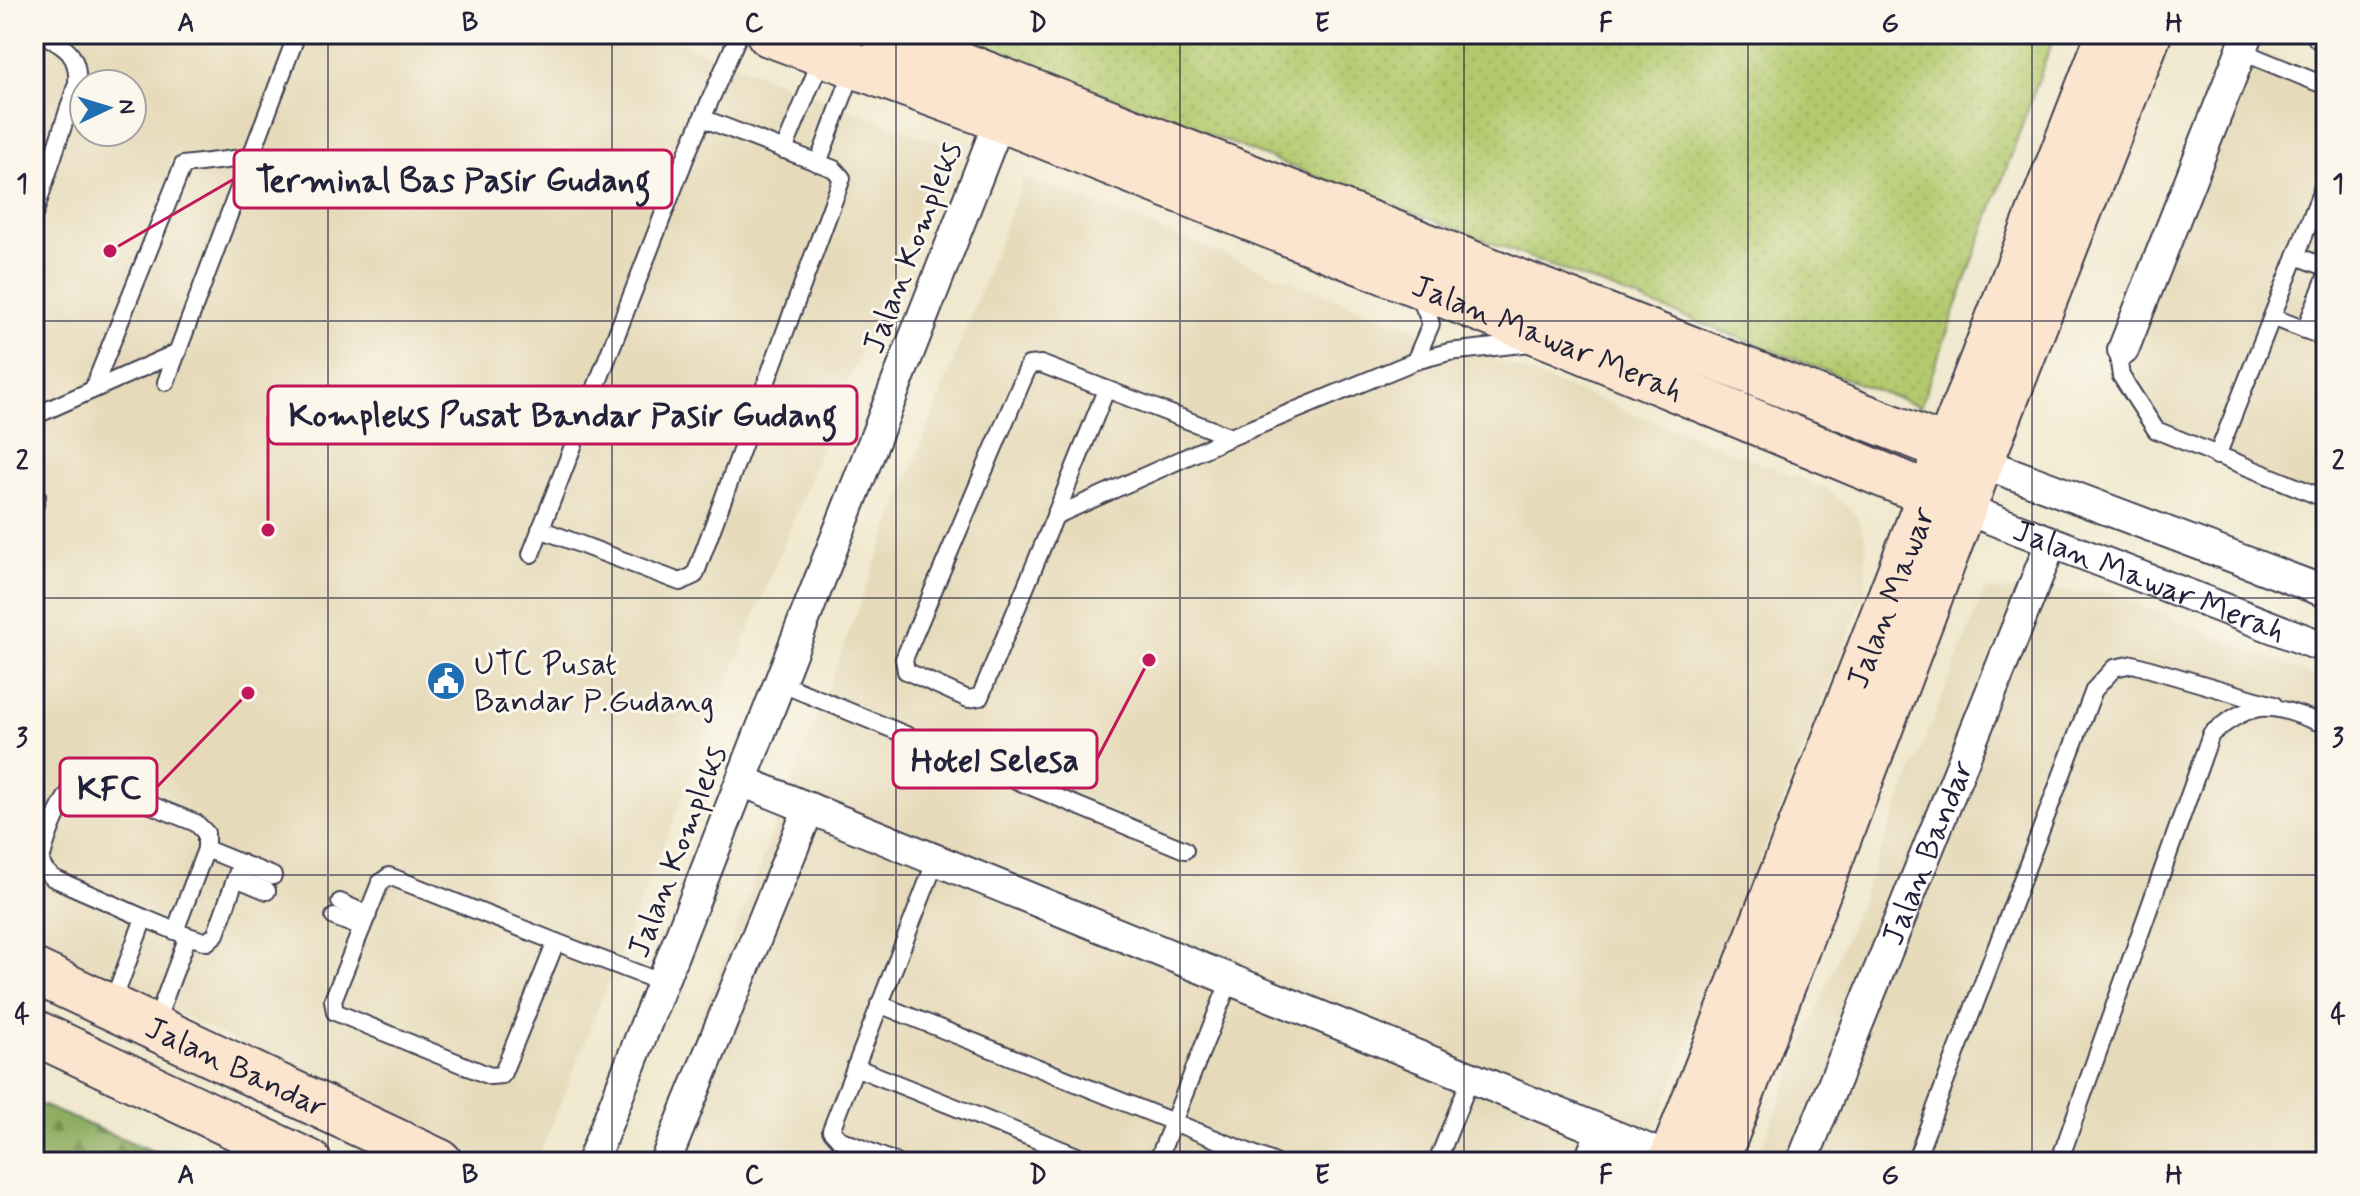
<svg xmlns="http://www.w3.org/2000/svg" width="2360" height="1196" viewBox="0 0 2360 1196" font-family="Mynerve,sans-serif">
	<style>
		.built { fill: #e6daba; fill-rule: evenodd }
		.grass { fill: url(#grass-dots); stroke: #6a7654; stroke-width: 2 }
		.forest { fill: url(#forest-firs); stroke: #58684e; stroke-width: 2 }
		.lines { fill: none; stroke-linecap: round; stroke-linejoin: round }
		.lane-casing { stroke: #414051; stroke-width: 20 }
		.street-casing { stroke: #414051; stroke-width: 34 }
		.secondary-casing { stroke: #414051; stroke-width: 48 }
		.lane { stroke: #fff; stroke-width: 16 }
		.street { stroke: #fff; stroke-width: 30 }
		.secondary { stroke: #fce5cf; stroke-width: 44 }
		.grid { fill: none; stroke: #22223b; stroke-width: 2; stroke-opacity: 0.55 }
		.labels { text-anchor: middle; stroke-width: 6; stroke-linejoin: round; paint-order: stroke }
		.street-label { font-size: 32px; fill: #22223b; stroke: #fbf7ec }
		.poi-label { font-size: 32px; fill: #22223b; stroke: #fbf7ec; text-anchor: start }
		.leader { fill: none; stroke: #c2185b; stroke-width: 3 }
		.callout-dot { fill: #c2185b; stroke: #fbf7ec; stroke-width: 3 }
		.callout { fill: #fbf7ec; stroke: #c2185b; stroke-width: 3 }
		.callout-label { font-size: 34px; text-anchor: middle; font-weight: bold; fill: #22223b }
		.neatline { fill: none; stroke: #22223b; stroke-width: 3 }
		.grid-label { font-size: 26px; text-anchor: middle; font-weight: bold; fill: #22223b }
	</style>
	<defs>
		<pattern id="grass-dots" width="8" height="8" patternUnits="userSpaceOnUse" patternTransform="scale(2)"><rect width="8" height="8" fill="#b3c96d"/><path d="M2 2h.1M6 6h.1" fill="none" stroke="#9aac5f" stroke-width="1.8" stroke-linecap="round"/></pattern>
		<pattern id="forest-firs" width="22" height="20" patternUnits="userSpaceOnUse" patternTransform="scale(2)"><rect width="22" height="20" fill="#8ead60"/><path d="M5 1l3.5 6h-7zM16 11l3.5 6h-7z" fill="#748c50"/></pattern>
	</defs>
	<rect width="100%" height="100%" fill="#fbf7ec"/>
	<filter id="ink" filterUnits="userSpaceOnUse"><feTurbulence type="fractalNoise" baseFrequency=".0125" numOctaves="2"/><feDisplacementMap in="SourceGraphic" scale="16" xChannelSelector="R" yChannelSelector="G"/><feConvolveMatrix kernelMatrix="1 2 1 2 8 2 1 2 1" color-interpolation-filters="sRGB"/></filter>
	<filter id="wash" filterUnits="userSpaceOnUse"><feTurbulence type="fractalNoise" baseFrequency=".006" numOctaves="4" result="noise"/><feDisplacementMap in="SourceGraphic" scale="32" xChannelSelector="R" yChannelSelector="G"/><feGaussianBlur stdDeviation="1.8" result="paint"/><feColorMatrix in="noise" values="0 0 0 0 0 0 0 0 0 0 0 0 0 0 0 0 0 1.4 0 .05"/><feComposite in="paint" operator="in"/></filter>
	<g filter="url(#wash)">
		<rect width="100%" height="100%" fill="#f0e9cf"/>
		<g class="built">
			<path d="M 34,34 L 657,34 L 943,145 L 537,1162 L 492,1162 L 34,946 ZM 84,84 L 132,84 L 132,132 L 84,132 Z"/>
			<polygon points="2234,42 2326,78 2326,506 2153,436 2113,373"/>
			<polygon points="1024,177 1825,488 1854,512 1866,539 1866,590 1642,1162 646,1162"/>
			<polygon points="1985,590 2111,593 2326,682 2326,1162 1756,1162"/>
		</g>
		<polygon class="grass" points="946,34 2055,34 1920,407"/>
		<polygon class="forest" points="34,1102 179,1162 34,1162"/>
	</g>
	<g filter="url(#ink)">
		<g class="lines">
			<g class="lane-casing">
				<g id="lane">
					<polyline points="2240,51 2326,86"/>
					<polyline points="784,150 823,55"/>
					<polyline points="818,163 855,65"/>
					<path d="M 34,215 L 77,83 C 79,55 66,47 42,34"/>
					<polyline points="2296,256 2326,267"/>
					<polyline points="2272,317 2326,338"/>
					<polyline points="2305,330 2326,277"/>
					<polyline points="2123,350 2119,363 2121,376 2156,430 2326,499"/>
					<polyline points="1415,361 1431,324 1418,293"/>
					<polyline points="166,382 297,34"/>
					<polyline points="93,389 183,165 251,157"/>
					<polyline points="34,416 178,352"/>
					<polyline points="1231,437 1041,364 1029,365 904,659 906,671 968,699 980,697 1055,516 1231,437 1415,361 1449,352 1531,343"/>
					<polyline points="2217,456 2326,180"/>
					<polyline points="34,490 37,496 34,508"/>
					<polyline points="1055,516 1106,390"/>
					<polyline points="540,529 680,582 695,575 842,178 834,169 702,118"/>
					<polyline points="531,554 688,151 739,34"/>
					<polyline points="780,683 1185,850"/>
					<polyline points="206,849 273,876"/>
					<polygon points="389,876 556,942 502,1075 490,1076 335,1012 333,1000 380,883"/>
					<polyline points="236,878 267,891"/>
					<polyline points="340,902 368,915"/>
					<polyline points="334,917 362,928"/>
					<polyline points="144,918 175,931"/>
					<polyline points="188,936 207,942 216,934 241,863"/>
					<polyline points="556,942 663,983"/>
					<path d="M 112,1004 L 144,918 L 53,878 L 43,868 L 41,860 C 46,839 65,783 86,779 L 196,823 L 206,833 L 206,849 L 175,931 L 188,936 L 155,1024"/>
					<polyline points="879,1004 1273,1162"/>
					<polyline points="855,1067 1092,1162"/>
					<polyline points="895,1162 839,1139 831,1130 936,860"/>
					<polyline points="1157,1162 1230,980"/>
					<polyline points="1437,1162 1471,1077"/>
					<polyline points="1915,1162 2094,690 2114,668 2133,664 2274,705"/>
					<path d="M 2059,1162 L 2211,734 C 2258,696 2273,705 2326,725"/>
				</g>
			</g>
			<g class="street-casing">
				<g id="street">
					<polyline points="2322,34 2326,35"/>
					<polyline points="2123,350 2248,34"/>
					<polyline points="1981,462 2326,592"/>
					<path id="s1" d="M 1963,508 L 2326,648"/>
					<polyline points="742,781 1671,1159"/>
					<polyline points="592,1162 1000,119"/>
					<polyline points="665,1162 809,808"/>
					<polyline points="1589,1162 1602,1131"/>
					<path id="s2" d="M 1802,1162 L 2051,543"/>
				</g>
			</g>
			<g class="secondary-casing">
				<g id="secondary">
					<path id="s3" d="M 769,34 L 1000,119 L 1557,340 L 1963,508"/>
					<polyline points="884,34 1974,459"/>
					<path id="s4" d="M 34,971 L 440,1162"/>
					<polyline points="34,1032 309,1162"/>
					<path id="s5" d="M 1670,1162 L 2109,34"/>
					<polyline points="1716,1162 1981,462 2149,34"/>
				</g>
			</g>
			<use href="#lane" class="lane"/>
			<use href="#street" class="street"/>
			<use href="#secondary" class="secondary"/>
		</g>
	</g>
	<path class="grid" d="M 328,34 L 328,1162M 612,34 L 612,1162M 896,34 L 896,1162M 1180,34 L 1180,1162M 1464,34 L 1464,1162M 1748,34 L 1748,1162M 2032,34 L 2032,1162M 34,321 L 2326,321M 34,598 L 2326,598M 34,875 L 2326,875"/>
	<defs>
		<g id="civic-disc" transform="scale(2)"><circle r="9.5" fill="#1f6fb2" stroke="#fbf7ec"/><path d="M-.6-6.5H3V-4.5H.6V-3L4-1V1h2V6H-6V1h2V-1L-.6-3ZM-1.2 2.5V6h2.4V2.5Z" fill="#fff"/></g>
	</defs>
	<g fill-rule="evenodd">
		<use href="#civic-disc" x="446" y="681"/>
	</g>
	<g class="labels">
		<g class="street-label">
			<text transform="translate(911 247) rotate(-69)" y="11">Jalan Kompleks</text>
			<text dy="11" stroke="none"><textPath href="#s3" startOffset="836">Jalan Mawar Merah</textPath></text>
			<text dy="11" stroke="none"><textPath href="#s1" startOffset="200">Jalan Mawar Merah</textPath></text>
			<text dy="11" stroke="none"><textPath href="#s5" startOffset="606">Jalan Mawar</textPath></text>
			<text transform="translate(676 851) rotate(-69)" y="11">Jalan Kompleks</text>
			<text dy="11" stroke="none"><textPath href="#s2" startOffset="334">Jalan Bandar</textPath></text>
			<text dy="11" stroke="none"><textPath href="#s4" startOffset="224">Jalan Bandar</textPath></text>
		</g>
		<g class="poi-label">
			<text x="474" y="674">UTC Pusat<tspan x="474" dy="37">Bandar P.Gudang</tspan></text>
		</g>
	</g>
	<path class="leader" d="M110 251L234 179M268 530L268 415M1149 660L1097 759M248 693L157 787"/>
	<g class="callout-dot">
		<circle cx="110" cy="251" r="8"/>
		<circle cx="268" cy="530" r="8"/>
		<circle cx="1149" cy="660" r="8"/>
		<circle cx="248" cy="693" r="8"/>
	</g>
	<g class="callout">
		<rect x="234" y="150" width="438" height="58" rx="8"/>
		<rect x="268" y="386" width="589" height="58" rx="8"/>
		<rect x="893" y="730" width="204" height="58" rx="8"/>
		<rect x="60" y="758" width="97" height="58" rx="8"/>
	</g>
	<g class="callout-label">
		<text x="453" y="191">Terminal Bas Pasir Gudang</text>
		<text x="563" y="426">Kompleks Pusat Bandar Pasir Gudang</text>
		<text x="995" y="771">Hotel Selesa</text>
		<text x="109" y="799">KFC</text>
	</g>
	<rect width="2360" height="1196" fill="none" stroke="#fbf7ec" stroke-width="88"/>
	<g transform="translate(108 108) rotate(86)"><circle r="38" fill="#fbf7ec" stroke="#a4a2a5" stroke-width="2"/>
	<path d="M0-6L14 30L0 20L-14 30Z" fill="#1f6fb2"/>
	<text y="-12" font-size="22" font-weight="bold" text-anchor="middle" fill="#22223b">N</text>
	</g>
	<rect x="44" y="44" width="2272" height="1108" class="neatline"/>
	<g class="grid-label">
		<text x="186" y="31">A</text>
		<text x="470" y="31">B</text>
		<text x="754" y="31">C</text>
		<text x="1038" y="31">D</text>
		<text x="1322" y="31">E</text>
		<text x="1606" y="31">F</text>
		<text x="1890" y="31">G</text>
		<text x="2174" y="31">H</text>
		<text x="22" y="192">1</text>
		<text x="2338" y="192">1</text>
		<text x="22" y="469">2</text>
		<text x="2338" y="469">2</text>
		<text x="22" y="746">3</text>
		<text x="2338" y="746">3</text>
		<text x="22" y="1023">4</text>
		<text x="2338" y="1023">4</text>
		<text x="186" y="1183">A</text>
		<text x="470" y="1183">B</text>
		<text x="754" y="1183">C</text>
		<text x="1038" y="1183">D</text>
		<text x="1322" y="1183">E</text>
		<text x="1606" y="1183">F</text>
		<text x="1890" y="1183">G</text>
		<text x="2174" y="1183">H</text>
	</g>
</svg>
